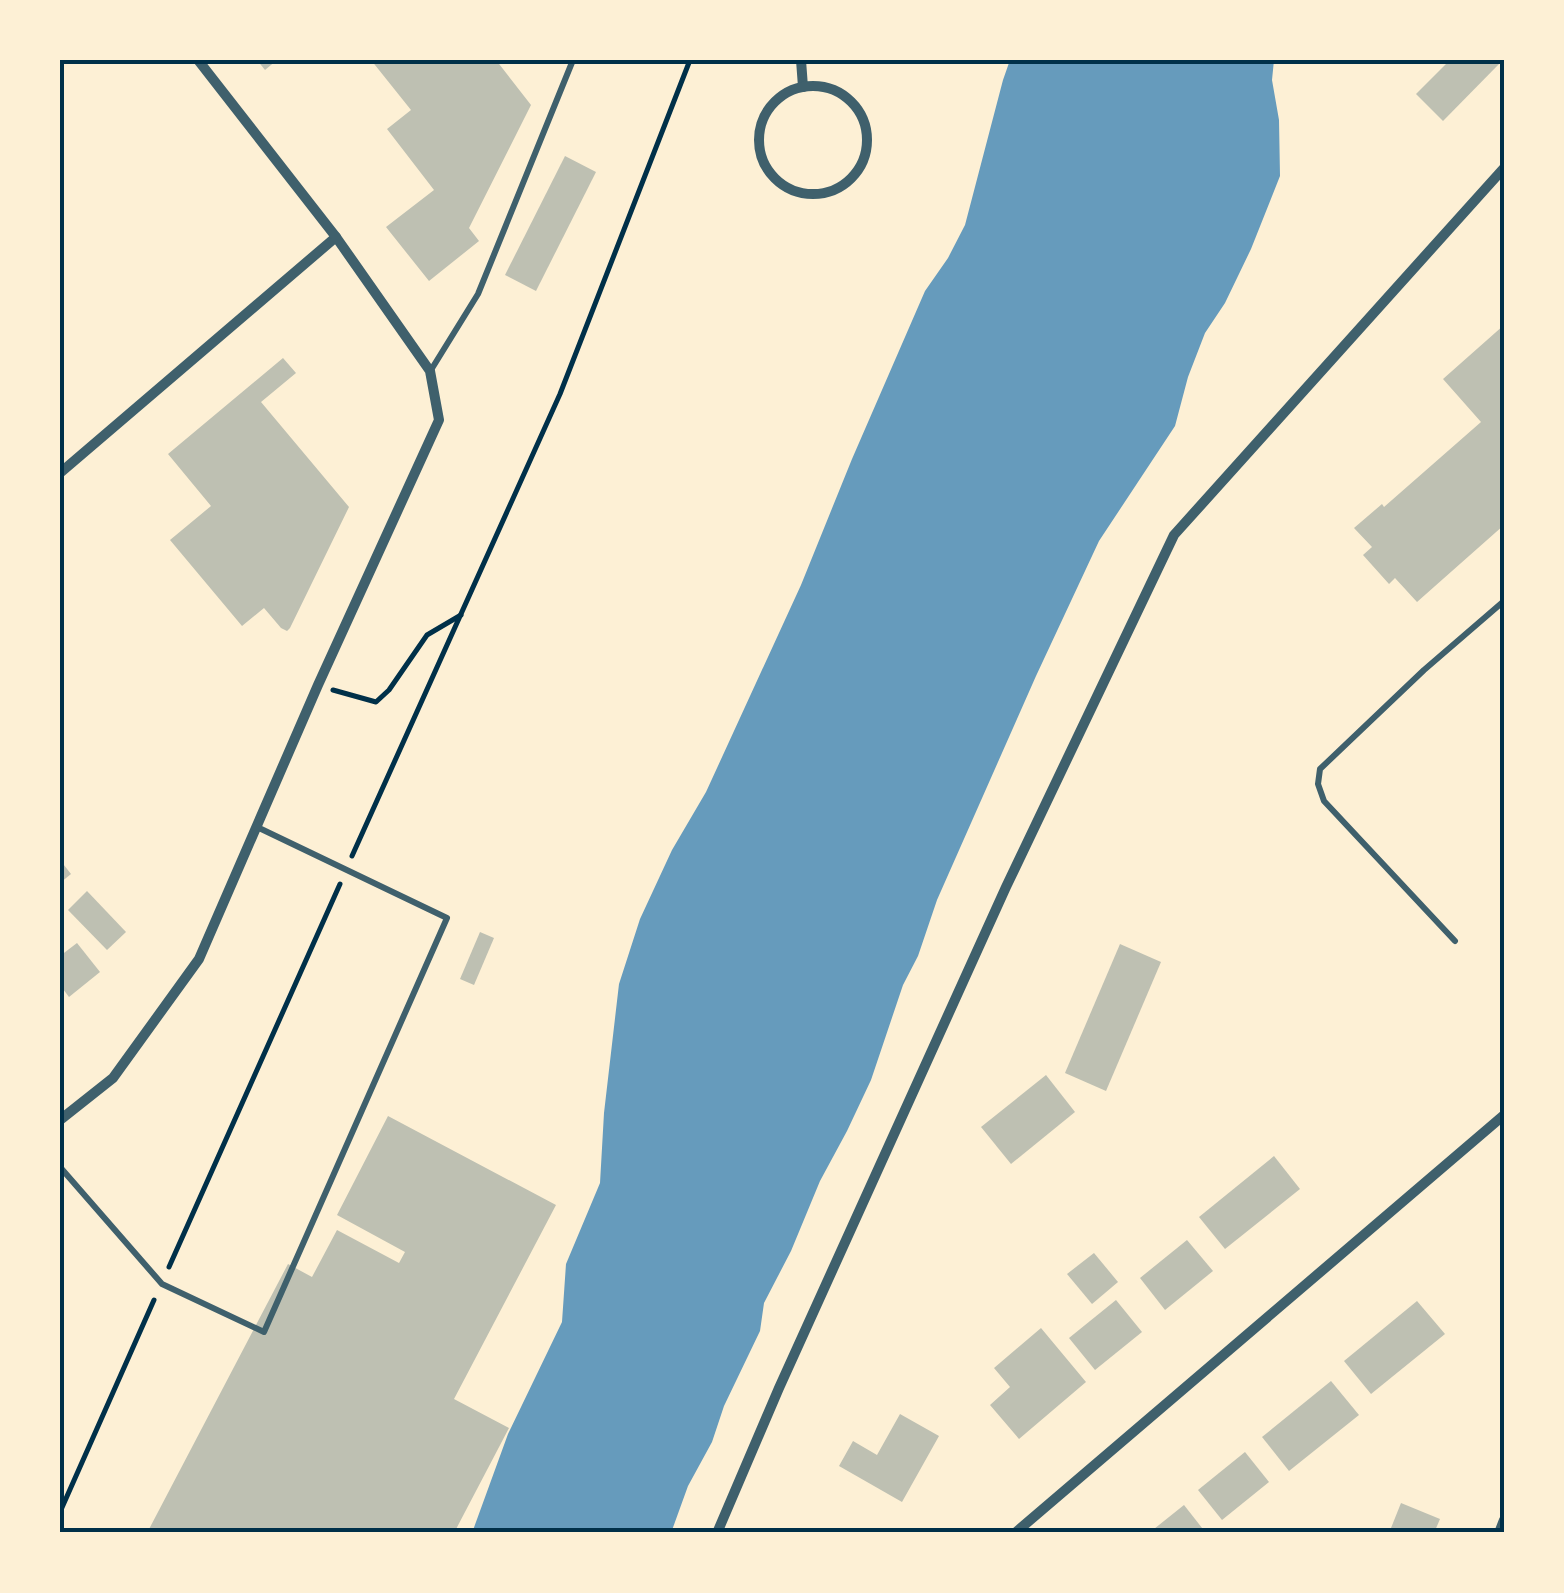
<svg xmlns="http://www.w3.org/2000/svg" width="1564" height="1593" viewBox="0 0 1564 1593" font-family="'Varela Round',sans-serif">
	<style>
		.water { fill: #669bbc }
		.building { fill: #bec0b2 }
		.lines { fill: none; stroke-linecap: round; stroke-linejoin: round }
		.path { stroke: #003049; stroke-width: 5 }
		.service { stroke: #3f606c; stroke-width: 6 }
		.minor { stroke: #3f606c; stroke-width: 10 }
		.neatline { fill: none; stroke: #003049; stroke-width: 4 }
	</style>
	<rect width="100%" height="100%" fill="#fdf0d5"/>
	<polygon class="water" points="1010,60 1274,60 1272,80 1279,120 1280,176 1251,249 1225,303 1205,333 1188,377 1175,426 1099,541 1036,676 937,900 918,956 903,985 871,1080 847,1131 820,1181 791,1251 764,1303 760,1331 724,1406 712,1442 688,1486 671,1533 472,1533 508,1434 562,1322 566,1264 600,1183 604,1113 619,984 640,919 672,850 706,792 801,585 852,459 925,291 948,258 965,225 1003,80"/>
	<g class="building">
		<polygon points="257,60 277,60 265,70"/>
		<polygon points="371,60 496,60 531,105 469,228 479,241 429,281 386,227 434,190 387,129 411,110"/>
		<polygon points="1450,60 1497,60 1500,63 1443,121 1416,94"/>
		<polygon points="565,156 596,172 536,291 505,275"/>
		<polygon points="1504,325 1504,525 1417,602 1395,578 1389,584 1363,555 1372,547 1354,528 1382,504 1384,507 1481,422 1443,379"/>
		<polygon points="283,358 296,373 261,402 349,507 290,628 287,631 281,628 264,608 242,626 170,540 211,506 168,454"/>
		<polygon points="60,860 71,874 60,883"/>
		<polygon points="87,891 126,932 107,950 68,910"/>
		<polygon points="480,932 494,938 474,985 460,979"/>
		<polygon points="77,943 100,972 69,997 60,985 60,956"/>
		<polygon points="1120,944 1161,962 1106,1091 1065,1073"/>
		<polygon points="1046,1075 1075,1112 1011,1164 981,1127"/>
		<polygon points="388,1116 556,1205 454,1399 509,1428 454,1533 147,1533 288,1264 312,1277 337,1230 399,1263 405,1252 337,1215"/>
		<polygon points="1274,1156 1300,1189 1225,1249 1199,1217"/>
		<polygon points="1187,1240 1213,1271 1165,1310 1140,1278"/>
		<polygon points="1094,1253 1118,1282 1092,1304 1067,1274"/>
		<polygon points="1116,1300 1142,1332 1095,1370 1069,1338"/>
		<polygon points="1417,1301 1445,1334 1371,1394 1344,1361"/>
		<polygon points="1041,1328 1086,1382 1019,1439 990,1405 1010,1387 994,1368"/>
		<polygon points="1331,1381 1359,1415 1289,1471 1262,1437"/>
		<polygon points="900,1414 939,1436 902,1502 839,1466 853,1441 877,1455"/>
		<polygon points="1245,1452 1269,1482 1222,1520 1198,1490"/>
		<polygon points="1401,1503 1440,1519 1434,1533 1389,1533"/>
		<polygon points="1184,1505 1206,1533 1149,1533"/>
	</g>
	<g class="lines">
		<g class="path">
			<polyline points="333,690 376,702 389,690 427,635 461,615"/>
			<polyline points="352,856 560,394 690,60"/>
			<polyline points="169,1267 340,884"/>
			<polyline points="60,1512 154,1300"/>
		</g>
		<g class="service">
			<polyline points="431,370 478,294 573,60"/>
			<polyline points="1455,941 1324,801 1318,784 1320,769 1424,670 1504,601"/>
			<polyline points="60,1167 162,1284 264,1332 447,918 257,827"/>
		</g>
		<g class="minor">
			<polyline points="801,60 803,87"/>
			<circle cx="813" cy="140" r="54"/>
			<polyline points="60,473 336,237"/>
			<polyline points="60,1120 113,1078 199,959 318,685 439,420 430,371 336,237 198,60"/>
			<polyline points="717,1533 779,1388 1006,887 1174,535 1504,168"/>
			<polyline points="1015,1533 1504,1115"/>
			<polyline points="1499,1533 1504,1520"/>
		</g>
	</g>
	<rect width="1564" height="1593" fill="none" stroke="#fdf0d5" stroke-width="125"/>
	<rect x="62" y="62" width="1440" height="1468" class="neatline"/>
</svg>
